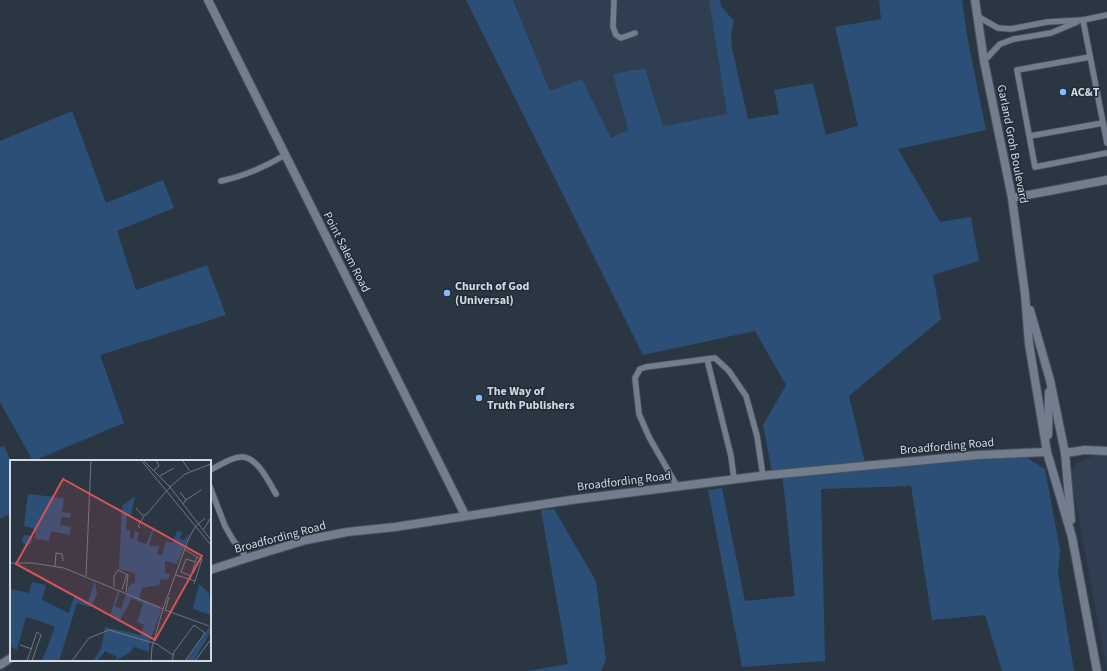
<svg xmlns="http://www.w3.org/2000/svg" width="1107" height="671" viewBox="0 0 1107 671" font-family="'Source Sans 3',sans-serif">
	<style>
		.built { fill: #2f3f51 }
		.green { fill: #2c4f77 }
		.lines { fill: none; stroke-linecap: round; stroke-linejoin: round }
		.service-casing { stroke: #48525d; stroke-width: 7 }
		.minor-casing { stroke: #48525d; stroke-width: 10 }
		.tertiary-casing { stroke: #48525d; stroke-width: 10 }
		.service { stroke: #727e8d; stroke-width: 5.5 }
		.minor { stroke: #727e8d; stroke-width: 8 }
		.tertiary { stroke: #727e8d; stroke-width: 8 }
		.poi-dot { fill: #85bbfb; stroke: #212c38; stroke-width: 1.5 }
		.labels { text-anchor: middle; stroke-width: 3; stroke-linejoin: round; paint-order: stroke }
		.poi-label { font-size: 12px; font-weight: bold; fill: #d2d9e1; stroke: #212c38; text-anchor: start }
		.street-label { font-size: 12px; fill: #d2d9e1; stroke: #212c38 }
		.inset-road { fill: none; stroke: #6e7782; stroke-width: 1 }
		.view { fill: #d55456; fill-opacity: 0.15; stroke: #d55456; stroke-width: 2 }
		.inset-edge { fill: none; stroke: #d2d9e1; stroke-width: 2 }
	</style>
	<rect width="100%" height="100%" fill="#2b3643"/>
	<g class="built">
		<polygon points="513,0 709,0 727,114 663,126 645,68 613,74 628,130 611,138 582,79 550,91"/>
		<polygon points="1093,456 1107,456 1107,671 1072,482 1072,473 1077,462"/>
	</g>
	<g class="green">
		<polygon points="466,0 513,0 550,91 582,79 611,138 628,130 613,74 645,68 663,126 727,114 709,0 720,0 721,6 734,21 731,34 732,48 748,119 779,114 774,90 813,83 826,135 858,126 835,27 881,19 879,0 962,0 967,36 986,130 898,149 940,222 971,217 979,261 933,275 941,319 849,396 865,463 1015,450 1045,469 1060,550 1058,573 1074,671 1002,671 985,615 932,620 911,486 821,489 825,661 742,667 708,490 722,488 745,601 795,596 782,471 772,472 763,425 786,385 755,331 643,355"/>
		<polygon points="72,111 106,203 163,180 174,208 117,231 136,290 207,265 226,315 100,355 124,423 33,461 0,402 0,141"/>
		<polygon points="4,446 11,462 11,513 0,519 0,447"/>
		<polygon points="554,509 596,581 606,660 601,671 527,671 568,664 541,510"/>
	</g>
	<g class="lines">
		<g class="service-casing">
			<g id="service">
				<polyline points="614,0 613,27 616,35 621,38 635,33"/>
				<polyline points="1107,15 1083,20 1107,143"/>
				<polyline points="977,16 998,28 1011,29 1047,22 1083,20"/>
				<polyline points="1090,57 1017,70 1035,167 1107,153"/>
				<polyline points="984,61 1000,44 1014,39 1051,33 1077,22"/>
				<polyline points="1030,136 1103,123"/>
				<path d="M 221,181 C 245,176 265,167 285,155"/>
				<polyline points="707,359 731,456 734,479"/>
				<path d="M 210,470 C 219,466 231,457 241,457 C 257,456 269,482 276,494"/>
				<polyline points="677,486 649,437 639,414 635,378 640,369 646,367 715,358 729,371 746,396 757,436 763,476"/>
				<polyline points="210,487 225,526 233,540 247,558"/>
			</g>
		</g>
		<g class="minor-casing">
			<g id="minor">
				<polyline points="208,0 465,515"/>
				<polyline points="1012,198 1107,180"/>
				<polyline points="1065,453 1085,450 1107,451"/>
			</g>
		</g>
		<g class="tertiary-casing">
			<g id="tertiary">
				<polyline points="975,0 984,61 1012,198 1025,294 1029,344 1047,452 1072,537 1097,671"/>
				<polyline points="1030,310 1050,380 1065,453 1071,520"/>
				<polyline points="1048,435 1049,392"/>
				<polyline points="210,570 247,558 306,540 347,532 395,527 571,500 760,476 978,455 1047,452"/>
				<polyline points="0,665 11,658"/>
			</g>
		</g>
		<use href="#service" class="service"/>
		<use href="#minor" class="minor"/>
		<use href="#tertiary" class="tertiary"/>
	</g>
	<g class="poi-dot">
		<circle cx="1063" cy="92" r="4"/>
		<circle cx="447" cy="293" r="4"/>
		<circle cx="479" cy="398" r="4"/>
	</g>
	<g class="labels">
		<g class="poi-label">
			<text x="1071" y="96">AC&amp;T</text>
			<text x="455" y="290">Church of God<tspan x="455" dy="14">(Universal)</tspan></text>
			<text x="487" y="395">The Way of<tspan x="487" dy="14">Truth Publishers</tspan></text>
		</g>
		<g class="street-label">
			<text transform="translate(1013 144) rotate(79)" y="4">Garland Groh Boulevard</text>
			<text transform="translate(347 252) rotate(63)" y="4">Point Salem Road</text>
			<text transform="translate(947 446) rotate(-5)" y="4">Broadfording Road</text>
			<text transform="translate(624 481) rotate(-7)" y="4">Broadfording Road</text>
			<text transform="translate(280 537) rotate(-15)" y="4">Broadfording Road</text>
		</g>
	</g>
	<g transform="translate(10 460)">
		<rect width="201" height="201" fill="#2b3643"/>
		<path d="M 18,34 L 54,38 L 52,52 L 61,53 L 60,58 L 52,57 L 50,65 L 61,67 L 59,75 L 41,71 L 39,81 L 25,79 L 25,69 L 14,66 ZM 125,36 L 121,55 L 117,55 L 116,69 L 120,70 L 120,79 L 123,79 L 125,71 L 129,73 L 127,81 L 136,84 L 146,62 L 139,86 L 149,86 L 147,94 L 152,95 L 156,81 L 162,83 L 167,71 L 172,72 L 170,79 L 174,80 L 180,73 L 167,104 L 155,101 L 155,113 L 160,114 L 158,120 L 151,119 L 149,125 L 132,128 L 129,138 L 149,146 L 151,151 L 139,184 L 139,192 L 124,187 L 119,193 L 105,201 L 107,197 L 95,191 L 87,201 L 83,201 L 91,189 L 95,167 L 131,175 L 134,165 L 127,162 L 133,144 L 122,138 L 110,160 L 100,155 L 108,130 L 110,131 L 105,146 L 111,149 L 119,126 L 125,122 L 125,113 L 109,109 L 112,46 ZM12 80a5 5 0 1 1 10 0a5 5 0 1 1-10 0ZM 85,121 L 87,134 L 83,144 L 80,147 L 67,143 L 49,201 L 32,201 L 45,167 L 30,161 L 16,157 L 7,190 L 0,186 L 1,129 L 19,133 L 22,122 L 36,125 L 32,140 L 59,153 L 64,137 L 78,142 ZM 189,124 L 199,133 L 201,155 L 183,149 ZM 201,165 L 201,171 L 186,197 L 183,201 L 176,201 Z" fill="#2c4f77"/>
		<path class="inset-road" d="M 131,0 L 200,84M 172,0 L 180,11M 134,1 L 160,27 L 201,80M 144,10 L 149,6 L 146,0M 150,16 L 164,8M 170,32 L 176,40 L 173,44M 176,40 L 191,30M 126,48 L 132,55 L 136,55 L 160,27 L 175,14 L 201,4M 130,68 L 128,66 L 134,56M 194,69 L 201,57M 174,89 L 187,97M 0,103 L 22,103 L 54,108 L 153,149M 45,107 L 46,93 L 52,94 L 53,101M 166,115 L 185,121M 76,116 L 81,0M 181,116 L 171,112 L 176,99 L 186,102M 180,119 L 187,97 L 192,99 L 184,124M 104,127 L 104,116 L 108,110 L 118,115 L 116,132M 112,130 L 117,114M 155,150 L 199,166M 155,151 L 159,137M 10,185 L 22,189M 17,201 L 27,172 L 31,175 L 22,201M 62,201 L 79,178 L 99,170 L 147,184 L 163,195M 141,201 L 142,187 L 153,149 L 178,80 L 185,67 L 195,58M 162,201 L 164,192 L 184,165 L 195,173 L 175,201M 185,201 L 201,179"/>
		<path class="view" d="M 53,19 L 192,96 L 145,180 L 6,104 Z"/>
		<rect width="201" height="201" class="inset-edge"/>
	</g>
</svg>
